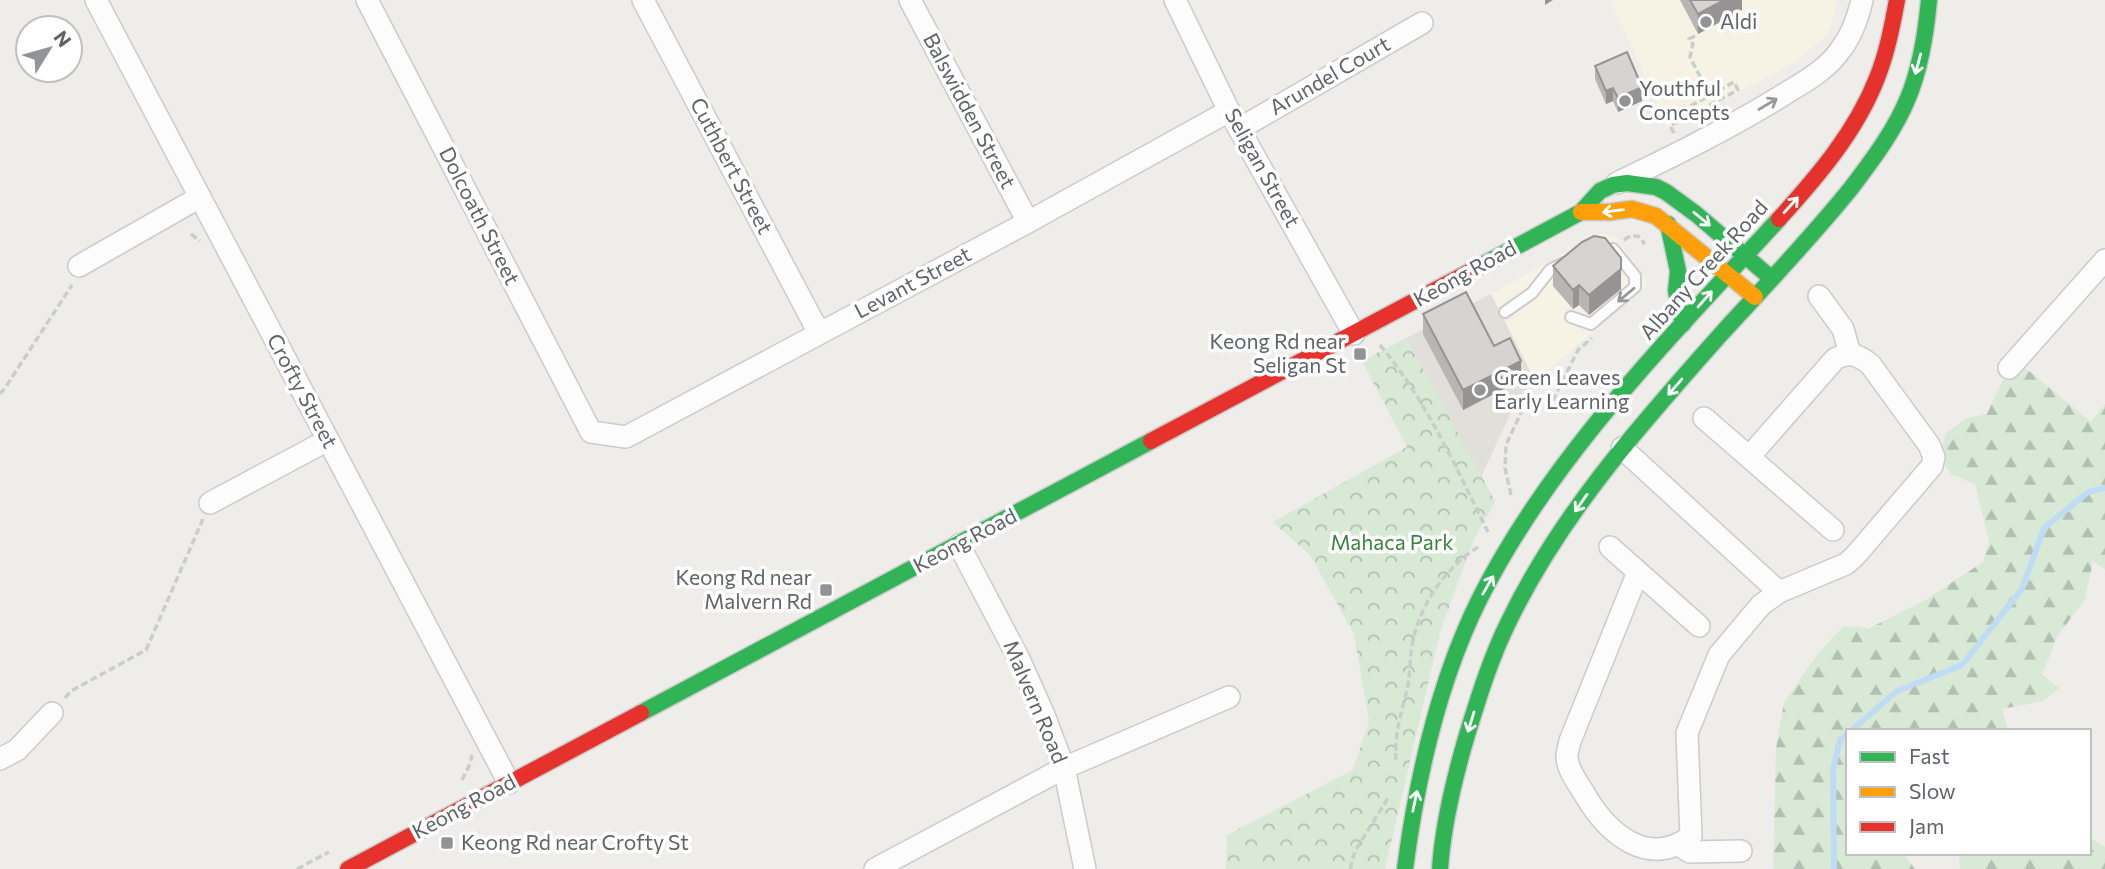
<svg xmlns="http://www.w3.org/2000/svg" width="2105" height="869" viewBox="0 0 2105 869" font-family="Commissioner,sans-serif">
	<style>
		.commercial { fill: #f6f2e4 }
		.education { fill: #e1dfd9 }
		.forest { fill: url(#forest-firs) }
		.park { fill: url(#park-crowns) }
		.lines { fill: none; stroke-linecap: round; stroke-linejoin: round }
		.stream { stroke: #c0dcf5; stroke-width: 6 }
		.lane-casing { stroke: #cbcbcb; stroke-width: 14 }
		.street-casing { stroke: #cbcbcb; stroke-width: 24 }
		.fast-casing { stroke: #cbcbca; stroke-width: 19 }
		.slow-casing { stroke: #cbcbca; stroke-width: 19 }
		.jam-casing { stroke: #cbcbca; stroke-width: 19 }
		.path { stroke: #cacecb; stroke-width: 3.5; stroke-dasharray: 7 3.5; stroke-linecap: butt }
		.lane { stroke: #fcfcfc; stroke-width: 10 }
		.street { stroke: #fcfcfc; stroke-width: 21 }
		.fast { stroke: #30b455; stroke-width: 16 }
		.slow { stroke: #ff9f0a; stroke-width: 16 }
		.jam { stroke: #e5322d; stroke-width: 16 }
		.wall { fill: #b7b6b5 }
		.shaded-wall { fill: #959493 }
		.building { fill: #d5d4d2; stroke: #959493; stroke-width: 2 }
		.oneway { stroke: #fff }
		.oneway2 { stroke: #96989a }
		.poi-dot { fill: #919394; stroke: #fff; stroke-width: 2.5 }
		.labels { text-anchor: middle; stroke-width: 7; stroke-linejoin: round; paint-order: stroke }
		.poi-label { font-size: 21px; fill: #5f6266; stroke: #fff; text-anchor: start }
		.street-label { font-size: 21px; fill: #5f6266; stroke: #fff }
		.park-label { font-size: 21px; fill: #3b8140; stroke: #fff }
	</style>
	<defs>
		<pattern id="forest-firs" width="22" height="20" patternUnits="userSpaceOnUse" patternTransform="scale(1.75)"><rect width="22" height="20" fill="#d8e9d6"/><path d="M5 1l3.5 6h-7zM16 11l3.5 6h-7z" fill="#b2c0b1"/></pattern>
		<pattern id="park-crowns" width="20" height="18" patternUnits="userSpaceOnUse" patternTransform="scale(1.75)"><rect width="20" height="18" fill="#d8e9d6"/><path d="M2 6a3 3 0 1 1 6 0M12 15a3 3 0 1 1 6 0" fill="none" stroke="#b2c0b1"/></pattern>
	</defs>
	<rect width="100%" height="100%" fill="#eeede9"/>
	<g class="commercial">
		<polygon points="1611,0 1836,0 1835,12 1828,33 1799,60 1668,130"/>
		<polygon points="1599,234 1607,234 1616,238 1644,276 1647,281 1645,288 1535,381 1491,294"/>
	</g>
	<polygon class="education" points="1491,294 1535,381 1517,400 1481,477 1406,338"/>
	<g class="forest">
		<path d="M 2024,367 L 2091,422 L 2105,404 L 2105,569 L 2093,561 L 2085,599 L 2057,637 L 2042,675 L 2059,688 L 2043,701 L 2002,709 L 2008,731 L 1848,731 L 1848,853 L 1903,853 L 1915,869 L 1773,869 L 1776,749 L 1784,702 L 1820,651 L 1844,626 L 1870,628 L 1927,599 L 1983,562 L 1989,541 L 1975,484 L 1951,474 L 1939,455 L 1946,433 L 1967,418 L 1987,414 C 1991,406 2003,377 2008,373 C 2013,369 2019,368 2024,367 Z"/>
		<polygon points="2094,840 2105,847 2105,869 1960,869 1959,853 2089,853 2089,842"/>
	</g>
	<polygon class="park" points="1406,338 1495,501 1472,544 1440,632 1385,869 1226,869 1227,835 1353,770 1369,722 1354,634 1310,555 1273,522 1407,447 1362,361"/>
	<g class="lines">
		<g class="stream">
			<polyline points="1851,731 1897,691 1962,665 2022,589 2044,528 2088,492 2105,488"/>
			<polyline points="1834,869 1833,769 1840,740 1848,734"/>
		</g>
		<g class="lane-casing">
			<g id="lane">
				<polyline points="1505,312 1532,293 1550,270 1564,263"/>
				<polyline points="1571,317 1591,324 1635,287 1635,276 1613,249"/>
			</g>
		</g>
		<g class="street-casing">
			<g id="street">
				<polyline points="96,0 509,783"/>
				<polyline points="367,0 591,432 626,437 1028,222 1229,111"/>
				<polyline points="643,0 819,333"/>
				<polyline points="910,0 1028,222"/>
				<polyline points="1175,0 1229,111 1354,334"/>
				<polyline points="1239,129 1422,23"/>
				<path d="M 1617,183 C 1673,156 1730,128 1783,95 C 1804,82 1827,70 1841,49 C 1852,35 1858,17 1862,0"/>
				<polyline points="79,266 200,197"/>
				<polyline points="1819,296 1843,329 1850,354"/>
				<polyline points="2009,368 2105,260"/>
				<polyline points="1704,418 1833,530"/>
				<polyline points="1622,448 1779,592"/>
				<polyline points="210,503 328,440"/>
				<polyline points="959,545 1019,659 1044,715 1064,768 1085,869"/>
				<polyline points="1610,547 1699,626"/>
				<path d="M 1638,572 L 1570,741 C 1569,746 1567,752 1567,757 C 1567,770 1579,784 1585,795 C 1608,834 1649,869 1691,836 L 1687,733 L 1719,655 L 1761,605 L 1779,592 L 1846,564 L 1855,556 L 1932,466 L 1934,457 L 1929,445 L 1870,364 C 1858,355 1849,351 1835,359 L 1749,457"/>
				<polyline points="0,759 17,750 52,713"/>
				<polyline points="1682,847 1690,852 1741,851"/>
				<polyline points="875,869 1064,768 1229,697"/>
			</g>
		</g>
		<g class="fast-casing">
			<g id="fast">
				<polyline points="1668,224 1678,271 1676,291 1683,324"/>
				<polyline points="1471,271 1581,212 1600,191 1613,185 1627,183 1656,187 1666,192 1696,214 1771,278"/>
				<polyline points="641,713 1151,441"/>
				<path d="M 1405,869 C 1417,777 1438,682 1480,598 C 1553,454 1671,337 1779,219"/>
				<path d="M 1440,869 C 1443,823 1454,779 1467,735 C 1479,696 1491,657 1509,621 C 1561,513 1643,422 1722,333 C 1766,285 1811,238 1852,187 C 1873,159 1895,130 1908,98 C 1921,67 1926,33 1929,0"/>
			</g>
		</g>
		<g class="slow-casing">
			<polyline id="slow" points="1581,212 1610,212 1632,209 1656,216 1755,297"/>
		</g>
		<g class="jam-casing">
			<g id="jam">
				<path d="M 1779,219 C 1817,177 1856,132 1877,78 C 1887,53 1892,27 1897,0"/>
				<polyline points="1151,441 1471,271"/>
				<polyline points="348,869 641,713"/>
			</g>
		</g>
		<g class="path">
			<polyline points="1695,36 1689,39 1693,44 1690,57 1710,96"/>
			<polyline points="1674,133 1670,126 1738,90 1734,82 1685,109"/>
			<polyline points="191,234 200,241"/>
			<polyline points="1624,240 1630,236 1638,236 1645,244"/>
			<path d="M 1380,345 C 1427,401 1456,468 1488,532"/>
			<polyline points="0,394 5,388 72,285"/>
			<polyline points="1548,410 1578,350 1592,338"/>
			<polyline points="1511,495 1505,468 1506,445 1525,404"/>
			<polyline points="65,698 71,691 146,650 203,519"/>
			<path d="M 1396,760 C 1394,735 1401,714 1407,690 C 1411,673 1409,654 1414,636 C 1423,600 1448,565 1480,546"/>
			<polyline points="462,780 470,764 472,755"/>
			<polyline points="297,869 329,852"/>
			<polyline points="1350,869 1355,851 1388,798"/>
		</g>
		<use href="#lane" class="lane"/>
		<use href="#street" class="street"/>
		<use href="#fast" class="fast"/>
		<use href="#slow" class="slow"/>
		<use href="#jam" class="jam"/>
	</g>
	<g class="wall">
		<polygon points="1680,0 1742,0 1742,10 1698,34"/>
		<polygon points="1595,66 1642,101 1618,112 1613,101 1606,104 1595,79"/>
		<polygon points="1553,266 1621,289 1589,315 1579,305 1573,309 1553,286"/>
		<polygon points="1423,314 1494,346 1521,380 1463,410 1423,334"/>
	</g>
	<g class="shaded-wall">
		<polygon points="1545,0 1553,0 1545,5"/>
		<polygon points="1724,0 1742,0 1742,10 1698,34 1698,14"/>
		<polygon points="1642,87 1642,101 1618,112 1618,98"/>
		<polygon points="1613,88 1613,101 1606,104 1606,91"/>
		<polygon points="1621,258 1621,289 1589,315 1589,295"/>
		<polygon points="1579,285 1579,305 1573,309 1573,290"/>
		<polygon points="1521,361 1521,380 1463,410 1463,390"/>
	</g>
	<g class="building">
		<polygon points="1690,0 1724,0 1698,14"/>
		<polygon points="1627,52 1642,87 1618,98 1613,88 1606,91 1595,66"/>
		<polygon points="1594,236 1605,238 1621,258 1621,269 1589,295 1579,285 1573,290 1553,266 1582,242"/>
		<polygon points="1466,292 1494,346 1510,338 1521,361 1463,390 1423,314"/>
	</g>
	<defs><path id="oneway-shaft" d="M-6 0H5M1.5-3L5.5 0L1.5 3" fill="none" stroke-width="1.6" stroke-linecap="round" stroke-linejoin="round" transform="scale(1.75)"/></defs>
	<g class="oneway">
		<use href="#oneway-shaft" transform="translate(1918 64) rotate(105)"/>
		<use href="#oneway-shaft" transform="translate(1791 205) rotate(-48)"/>
		<use href="#oneway-shaft" transform="translate(1613 211) rotate(173)"/>
		<use href="#oneway-shaft" transform="translate(1702 219) rotate(39)"/>
		<use href="#oneway-shaft" transform="translate(1705 299) rotate(-49)"/>
		<use href="#oneway-shaft" transform="translate(1675 387) rotate(131)"/>
		<use href="#oneway-shaft" transform="translate(1581 503) rotate(125)"/>
		<use href="#oneway-shaft" transform="translate(1488 585) rotate(-60)"/>
		<use href="#oneway-shaft" transform="translate(1471 722) rotate(107)"/>
		<use href="#oneway-shaft" transform="translate(1415 801) rotate(-78)"/>
	</g>
	<g class="oneway2">
		<use href="#oneway-shaft" transform="translate(1768 104) rotate(-31)"/>
		<use href="#oneway-shaft" transform="translate(1626 295) rotate(140)"/>
	</g>
	<g class="poi-dot">
		<circle cx="1706" cy="22" r="7"/>
		<circle cx="1625" cy="101" r="7"/>
		<rect x="1353" y="347" width="14" height="14" rx="3.5"/>
		<circle cx="1480" cy="390" r="7"/>
		<rect x="819" y="583" width="14" height="14" rx="3.5"/>
		<rect x="440" y="836" width="14" height="14" rx="3.5"/>
	</g>
	<g class="labels">
		<g class="poi-label">
			<text x="1720" y="29">Aldi</text>
			<text x="1639" y="96">Youthful<tspan x="1639" dy="24">Concepts</tspan></text>
			<text x="1346" y="349" text-anchor="end">Keong Rd near<tspan x="1346" dy="24">Seligan St</tspan></text>
			<text x="1494" y="385">Green Leaves<tspan x="1494" dy="24">Early Learning</tspan></text>
			<text x="812" y="585" text-anchor="end">Keong Rd near<tspan x="812" dy="24">Malvern Rd</tspan></text>
			<text x="461" y="850">Keong Rd near Crofty St</text>
		</g>
		<g class="street-label">
			<text transform="translate(1330 76) rotate(-30)" y="7">Arundel Court</text>
			<text transform="translate(969 111) rotate(62)" y="7">Balswidden Street</text>
			<text transform="translate(731 166) rotate(62)" y="7">Cuthbert Street</text>
			<text transform="translate(1262 168) rotate(61)" y="7">Seligan Street</text>
			<text transform="translate(479 216) rotate(63)" y="7">Dolcoath Street</text>
			<text transform="translate(1704 270) rotate(-48)" y="7">Albany Creek Road</text>
			<text transform="translate(1465 274) rotate(-29)" y="7">Keong Road</text>
			<text transform="translate(913 283) rotate(-28)" y="7">Levant Street</text>
			<text transform="translate(302 391) rotate(62)" y="7">Crofty Street</text>
			<text transform="translate(965 541) rotate(-28)" y="7">Keong Road</text>
			<text transform="translate(1035 702) rotate(67)" y="7">Malvern Road</text>
			<text transform="translate(464 807) rotate(-28)" y="7">Keong Road</text>
		</g>
		<g class="park-label">
			<text x="1392" y="550">Mahaca Park</text>
		</g>
	</g>
	<rect x="1846" y="729" width="245" height="126" fill="#ffffff" stroke="#bfc0c2" stroke-width="2"/>
	<rect x="1860" y="752" width="35" height="10" fill="#30b455" stroke="#bfc0c2" stroke-width="2"/>
	<text x="1909" y="764" font-size="21" fill="#5f6266">Fast</text>
	<rect x="1860" y="787" width="35" height="10" fill="#ff9f0a" stroke="#bfc0c2" stroke-width="2"/>
	<text x="1909" y="799" font-size="21" fill="#5f6266">Slow</text>
	<rect x="1860" y="822" width="35" height="10" fill="#e5322d" stroke="#bfc0c2" stroke-width="2"/>
	<text x="1909" y="834" font-size="21" fill="#5f6266">Jam</text>
	<g transform="translate(49 49) rotate(53)"><circle r="33" fill="#ffffff" stroke="#bfc0c2" stroke-width="2"/>
	<path d="M0-5L12 26L0 18L-12 26Z" fill="#919394"/>
	<text y="-10" font-size="19" font-weight="bold" text-anchor="middle" fill="#5f6266">N</text>
	</g>
</svg>
